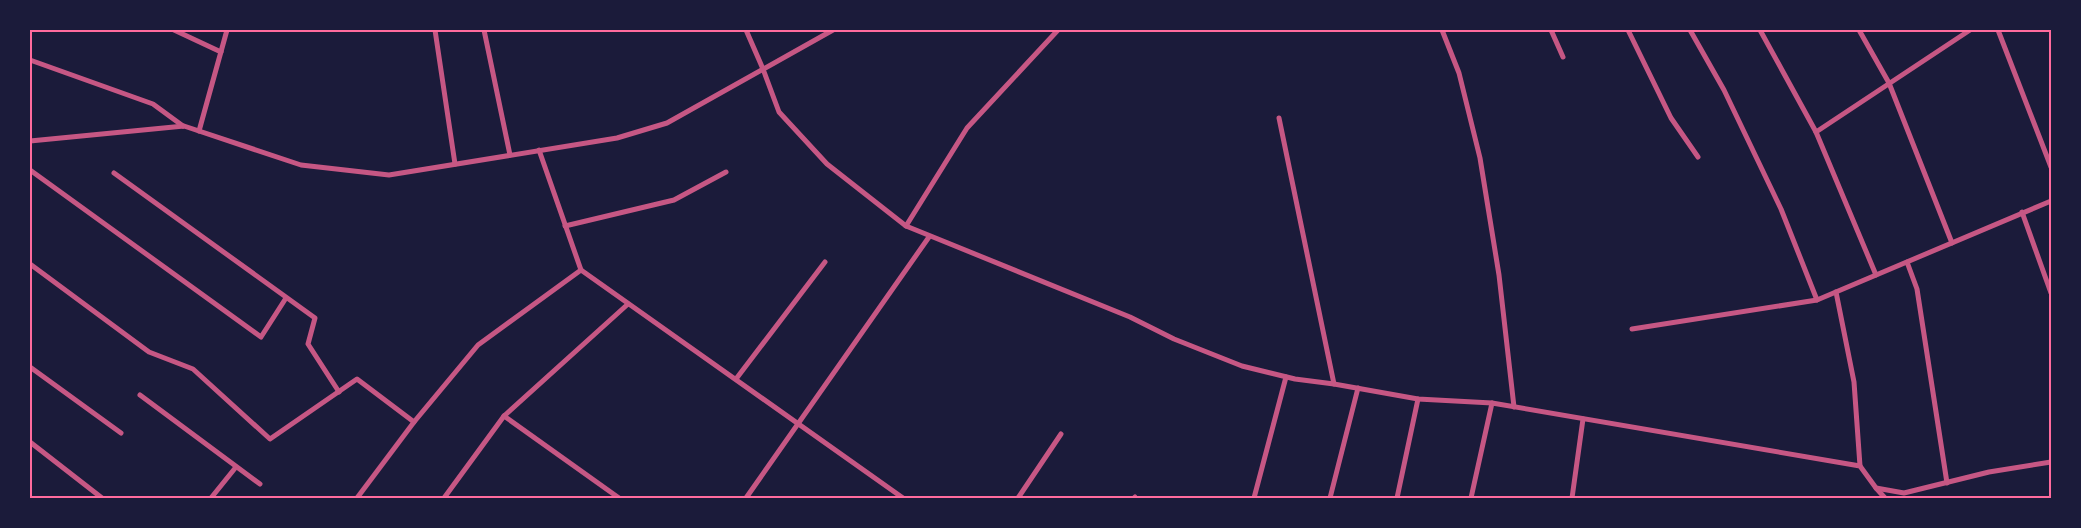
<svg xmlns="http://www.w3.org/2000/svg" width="2081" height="528" viewBox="0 0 2081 528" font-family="'Open Sans',sans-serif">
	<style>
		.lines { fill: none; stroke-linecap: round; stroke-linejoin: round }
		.minor { stroke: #c65784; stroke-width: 5 }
		.neatline { fill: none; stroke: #ff6b9d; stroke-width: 2 }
	</style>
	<rect width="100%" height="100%" fill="#1b1b3a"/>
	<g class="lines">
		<g class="minor">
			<polyline points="174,30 221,52"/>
			<polyline points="435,30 455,164"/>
			<polyline points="484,30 510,155"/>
			<polyline points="746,30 763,69 779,112 827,164 906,226 1130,317 1174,339 1242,366 1295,379 1334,384 1418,399 1492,403 1860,466 1876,488 1904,493 1989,472 2051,462"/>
			<polyline points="1442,30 1459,73 1480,158 1499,275 1514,407"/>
			<polyline points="1551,30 1563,57"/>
			<polyline points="1628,30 1671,118 1698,157"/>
			<polyline points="1690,30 1724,90 1781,209 1817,300"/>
			<polyline points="1760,30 1816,132 1876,275"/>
			<polyline points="1859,30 1889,83 1952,243"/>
			<polyline points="1998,30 2051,167"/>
			<polyline points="30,60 153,104 183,126"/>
			<polyline points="1279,118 1334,384"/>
			<polyline points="199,131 227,30"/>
			<polyline points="1816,132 1970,30"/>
			<polyline points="30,141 184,126 301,165 389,175 617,138 667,123 833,30"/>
			<polyline points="539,150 581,270 903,498"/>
			<polyline points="30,170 261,337 286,298"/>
			<polyline points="114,173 315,318 308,344 339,392"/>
			<polyline points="2022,212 2051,293"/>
			<polyline points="565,226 674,200 726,172"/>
			<polyline points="906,226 967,128 1058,30"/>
			<polyline points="1907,262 1917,289 1947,483"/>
			<polyline points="30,264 149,352 193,369 270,439 357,379 414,422"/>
			<polyline points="1836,292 1854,382 1860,466"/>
			<polyline points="1632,329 1817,300 2051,201"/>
			<polyline points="30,367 121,433"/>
			<polyline points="736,379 825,262"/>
			<polyline points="140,395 260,484"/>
			<polyline points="504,416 619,498"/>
			<polyline points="30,442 102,498"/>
			<polyline points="1876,488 1885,498"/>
			<polyline points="211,498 236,467"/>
			<polyline points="357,498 414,422 478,345 581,270"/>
			<polyline points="444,498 504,416 628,304"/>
			<polyline points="746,498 929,237"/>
			<polyline points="1018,498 1061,434"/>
			<polyline points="1134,498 1135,497"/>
			<polyline points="1254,498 1286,377"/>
			<polyline points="1330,498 1358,388"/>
			<polyline points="1397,498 1418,399"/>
			<polyline points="1471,498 1492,403"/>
			<polyline points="1572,498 1583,419"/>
		</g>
	</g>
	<rect width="2081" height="528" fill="none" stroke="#1b1b3a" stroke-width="62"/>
	<rect x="31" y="31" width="2019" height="466" class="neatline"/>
</svg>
